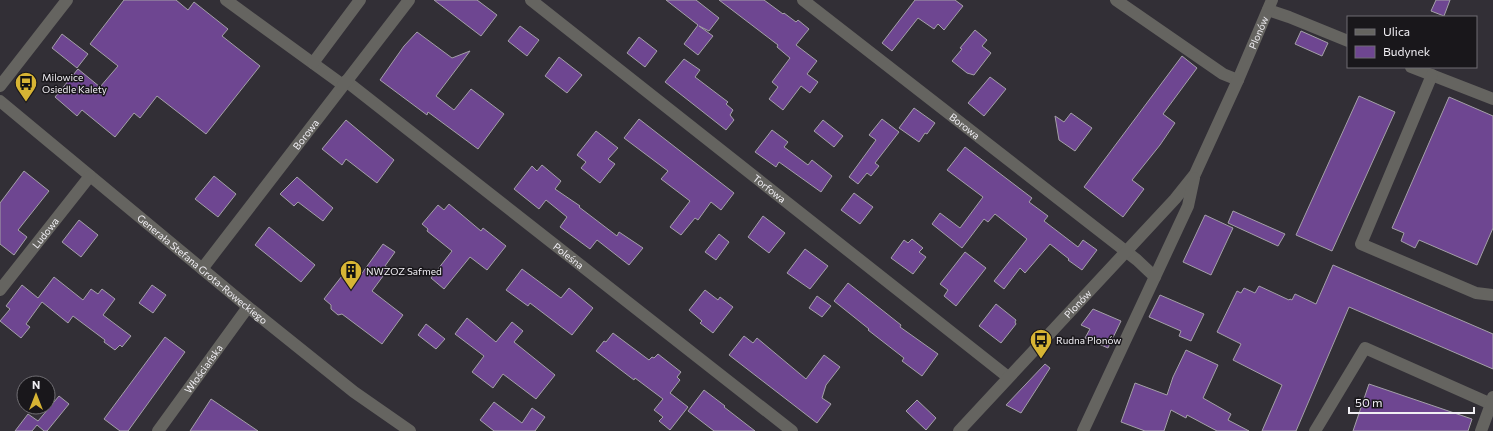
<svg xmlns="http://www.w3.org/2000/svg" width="1493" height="431" viewBox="0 0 1493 431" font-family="Commissioner,sans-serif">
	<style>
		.building { fill: #6e4691; stroke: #a4a0a8 }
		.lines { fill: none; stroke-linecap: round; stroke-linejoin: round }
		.minor { stroke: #656460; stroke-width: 12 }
		.labels { text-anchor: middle; stroke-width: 3; stroke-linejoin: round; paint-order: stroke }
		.street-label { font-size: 10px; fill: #f1eff4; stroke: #19171b }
		.poi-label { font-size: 10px; fill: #f1eff4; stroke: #19171b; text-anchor: start }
	</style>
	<rect width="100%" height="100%" fill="#322f36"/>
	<g class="building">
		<polygon points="124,0 176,0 188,10 194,2 228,29 222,36 260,66 206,134 157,96 140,118 134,113 115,137 82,110 77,116 55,97 78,69 100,87 118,66 90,44"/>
		<polygon points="434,0 477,0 497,15 481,36"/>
		<polygon points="666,0 696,0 719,18 709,31 699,26 713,36 698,55 684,44 698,25"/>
		<polygon points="719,0 764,0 783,14 784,13 796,22 798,20 809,29 796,45 817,61 807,74 818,82 810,93 801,86 783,110 769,99 778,87 772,82 790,58 777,47 778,45"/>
		<polygon points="915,0 955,0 963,6 944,30 938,24 934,29 918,18 892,51 882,43"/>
		<polygon points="1436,0 1450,0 1444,16 1431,11"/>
		<polygon points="520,26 539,40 527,56 508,41"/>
		<polygon points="975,30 987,40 982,46 991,53 974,75 967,73 952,61 962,49 960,48"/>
		<polygon points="1301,31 1328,43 1322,56 1295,44"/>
		<polygon points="417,32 452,58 470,51 436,96 454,110 471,89 504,114 478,149 428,112 427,115 380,80 404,46"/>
		<polygon points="62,34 88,54 77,68 52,48"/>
		<polygon points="639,37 657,51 645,67 627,53"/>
		<polygon points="1182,56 1197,68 1163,114 1175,123 1160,145 1132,180 1144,189 1123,217 1084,187"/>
		<polygon points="559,57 582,75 567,93 545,76"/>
		<polygon points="684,59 700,70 695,77 728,102 726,104 733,110 730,115 734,120 726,130 665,82"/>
		<polygon points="990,77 1006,89 984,116 968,103"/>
		<polygon points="1359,96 1395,112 1332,251 1296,235"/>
		<polygon points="1449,97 1493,116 1493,228 1477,265 1419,240 1415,248 1401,241 1404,233 1392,228"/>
		<polygon points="914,108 935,123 927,134 925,133 919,142 899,128"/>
		<polygon points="1071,113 1092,128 1075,151 1059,140 1055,116 1064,122"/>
		<polygon points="639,119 734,193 721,210 711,202 698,220 695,218 681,235 670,227 690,201 661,179 668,171 624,138"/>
		<polygon points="882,119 899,132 875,163 879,166 871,176 867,173 858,184 849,177 876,140 869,135"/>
		<polygon points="346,120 394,160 377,183 346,159 342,165 322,149"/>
		<polygon points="823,120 843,136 834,147 814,131"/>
		<polygon points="772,130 788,142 784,147 808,165 812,160 832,176 821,192 779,162 776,167 755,152"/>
		<polygon points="596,131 618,148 608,159 615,164 600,183 581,168 586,162 577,155"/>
		<polygon points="965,147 1032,198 1029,202 1048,216 1044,221 1078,247 1083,240 1097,250 1082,270 1068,260 1069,259 1050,244 1025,273 1020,268 1004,289 994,281 1027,239 995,214 988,222 984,219 962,248 932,224 940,213 960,228 983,197 947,170"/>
		<polygon points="542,165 561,181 555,189 580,206 579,207 617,236 619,232 643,248 629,265 597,240 590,249 560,227 567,217 546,200 539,209 514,189 532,166 537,171"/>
		<polygon points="24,171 49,191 18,230 27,237 14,255 0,244 0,203"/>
		<polygon points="214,176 236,194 218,217 195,199"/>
		<polygon points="297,177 333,208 323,221 298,202 294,206 280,194"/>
		<polygon points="854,193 873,207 860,224 841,210"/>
		<polygon points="449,204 481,231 483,228 506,246 487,270 470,257 444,289 431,278 452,251 427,231 428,229 422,224 438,205 444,210"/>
		<polygon points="1233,211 1285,234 1278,246 1228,223"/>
		<polygon points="1205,215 1233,228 1211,275 1183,262"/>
		<polygon points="763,216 785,233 769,253 748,237"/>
		<polygon points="79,220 98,235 81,257 62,242"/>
		<polygon points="269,227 315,265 301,282 255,245"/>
		<polygon points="719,234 729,242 716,260 705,252"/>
		<polygon points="912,239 923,248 919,252 926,257 913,274 891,258 904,240 908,243"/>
		<polygon points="383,244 395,252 385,266 389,268 372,291 403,315 382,344 342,314 338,315 331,309 331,305 324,299 349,267 360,276"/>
		<polygon points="805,249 828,266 810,289 787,273"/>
		<polygon points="965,252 986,268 956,306 944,296 948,290 940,284"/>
		<polygon points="1333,265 1493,334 1493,369 1349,307 1296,431 1262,431 1282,385 1233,360 1241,344 1217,332 1237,291 1241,293 1244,288 1255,293 1259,286 1289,300 1290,299 1292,300 1295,294 1316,304"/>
		<polygon points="522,269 561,298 569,288 593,308 572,335 530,303 528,306 506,290"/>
		<polygon points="54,277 83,300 91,289 98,294 102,289 115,299 103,315 131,336 122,347 120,345 115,350 104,342 105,340 73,316 68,323 42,302 26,324 30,327 21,338 0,321 10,309 6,306 22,285 38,298"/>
		<polygon points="848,283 901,325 900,327 938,354 922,376 902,361 904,358 868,330 869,329 834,301"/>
		<polygon points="152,285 166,295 153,313 139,303"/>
		<polygon points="705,290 718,300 720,297 733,307 713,333 700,323 702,321 689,310"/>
		<polygon points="1160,295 1204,314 1191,341 1179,336 1181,331 1149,317"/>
		<polygon points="817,296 831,306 822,317 809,308"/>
		<polygon points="996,304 1016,320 1015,322 1016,324 1001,343 979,326"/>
		<polygon points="1093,309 1121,321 1108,348 1085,338 1090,329 1081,325"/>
		<polygon points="467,318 496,342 512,322 523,331 514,342 555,375 536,399 503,374 493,388 472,372 484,356 455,334"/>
		<polygon points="426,324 445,339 436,349 418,335"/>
		<polygon points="613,333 649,360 652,357 654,358 658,354 681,372 677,377 680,380 670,393 688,407 670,430 659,421 663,417 654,410 663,399 635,378 634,380 596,351 604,341 606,342"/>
		<polygon points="744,336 753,343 757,338 806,379 824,355 840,367 826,385 822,398 831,404 817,423 729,355"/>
		<polygon points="165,337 185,352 128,431 120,431 104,419"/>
		<polygon points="1186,350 1218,365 1203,398 1231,414 1228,420 1249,431 1217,431 1187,415 1186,418 1171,410 1164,431 1145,431 1121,422 1135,383 1167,395 1173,377"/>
		<polygon points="1045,364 1050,368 1021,413 1006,405"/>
		<polygon points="1369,384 1472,419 1468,431 1353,431"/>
		<polygon points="704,390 725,406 724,407 755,431 714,431 688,411"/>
		<polygon points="59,396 69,404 47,431 44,431 37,425 32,431 15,431 28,414 38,421"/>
		<polygon points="211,399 258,431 190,431"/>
		<polygon points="917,400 936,418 926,430 906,411"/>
		<polygon points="494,402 522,423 532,408 545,417 535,431 494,431 480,420"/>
	</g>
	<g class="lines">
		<g class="minor">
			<polyline points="226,0 343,85"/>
			<path id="s1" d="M 531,0 L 1008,377"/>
			<path id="s2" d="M 803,0 L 1137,260 L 1155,277"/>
			<polyline points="1116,0 1223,74 1238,80"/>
			<polyline points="1268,10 1289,17 1348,41"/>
			<polyline points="313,63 360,0"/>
			<polyline points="1411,67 1493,99"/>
			<polyline points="1432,75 1361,244 1476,293 1493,295"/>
			<path id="s3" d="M 346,81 L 792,431"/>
			<polyline points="0,86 67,0"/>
			<path id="s4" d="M 0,101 L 248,307 L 354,392 L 410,431"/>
			<path id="s5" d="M 202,269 L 409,0"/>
			<path id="s6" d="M 0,290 L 90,176"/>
			<path id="s7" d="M 158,431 L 248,307"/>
			<path id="s8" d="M 959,431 L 1175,199 L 1195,174 L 1238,80 L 1272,0"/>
			<polyline points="1083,431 1188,206 1194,178"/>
			<polyline points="1315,431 1365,348 1491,404 1493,397"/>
			<polyline points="1481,431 1491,404"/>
		</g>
	</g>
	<defs>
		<g id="bus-pin" transform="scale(1.15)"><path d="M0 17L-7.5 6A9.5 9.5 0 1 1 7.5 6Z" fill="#d7b434" stroke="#19171b"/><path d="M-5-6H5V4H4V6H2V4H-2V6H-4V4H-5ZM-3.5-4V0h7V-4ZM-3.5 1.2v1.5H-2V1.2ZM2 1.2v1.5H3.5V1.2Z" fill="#111"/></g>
		<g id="building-pin" transform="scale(1.15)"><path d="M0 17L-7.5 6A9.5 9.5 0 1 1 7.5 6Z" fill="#d7b434" stroke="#19171b"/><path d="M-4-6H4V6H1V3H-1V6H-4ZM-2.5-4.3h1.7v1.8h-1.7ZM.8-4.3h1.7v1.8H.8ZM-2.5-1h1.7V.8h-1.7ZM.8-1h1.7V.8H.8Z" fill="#111"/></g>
	</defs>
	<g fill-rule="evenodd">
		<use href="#bus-pin" x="26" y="83"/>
		<use href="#building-pin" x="351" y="271"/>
		<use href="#bus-pin" x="1041" y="340"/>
	</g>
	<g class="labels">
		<g class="street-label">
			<text dy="4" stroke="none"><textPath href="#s8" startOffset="504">Plonów</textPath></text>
			<text dy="4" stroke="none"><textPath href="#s2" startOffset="205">Borowa</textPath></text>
			<text dy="4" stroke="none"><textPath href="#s5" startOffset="170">Borowa</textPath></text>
			<text dy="4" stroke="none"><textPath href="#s1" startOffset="304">Torfowa</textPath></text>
			<text dy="4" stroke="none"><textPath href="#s6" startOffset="73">Ludowa</textPath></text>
			<text dy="4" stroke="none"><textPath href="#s3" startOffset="283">Poleśna</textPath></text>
			<text dy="4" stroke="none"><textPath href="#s4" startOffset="263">Generała Stefana Grota-Roweckiego</textPath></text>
			<text dy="4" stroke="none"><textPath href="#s8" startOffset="174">Plonów</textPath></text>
			<text dy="4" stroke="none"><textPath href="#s7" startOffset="77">Włościańska</textPath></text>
		</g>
		<g class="poi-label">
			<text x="42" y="81">Milowice<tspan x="42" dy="12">Osiedle Kalety</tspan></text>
			<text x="366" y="275">NWZOZ Safmed</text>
			<text x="1056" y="344">Rudna Plonów</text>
		</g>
	</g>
	<rect x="1347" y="16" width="130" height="52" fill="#19171b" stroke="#6f6d72"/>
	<rect x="1355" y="29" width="20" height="6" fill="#656460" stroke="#6f6d72"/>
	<text x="1383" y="36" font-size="12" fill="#f1eff4">Ulica</text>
	<rect x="1355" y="46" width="20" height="12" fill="#6e4691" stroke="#6f6d72"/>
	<text x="1383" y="56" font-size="12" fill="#f1eff4">Budynek</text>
	<g transform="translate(36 395)"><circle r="19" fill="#19171b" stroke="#6f6d72"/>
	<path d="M0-3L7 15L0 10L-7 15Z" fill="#d7b434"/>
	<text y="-6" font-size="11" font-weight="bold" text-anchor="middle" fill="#f1eff4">N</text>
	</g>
	<path d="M1349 407v6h125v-6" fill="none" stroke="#f1eff4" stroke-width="2"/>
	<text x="1355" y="407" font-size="12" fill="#f1eff4" stroke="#19171b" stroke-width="3" paint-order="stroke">50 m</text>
</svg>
